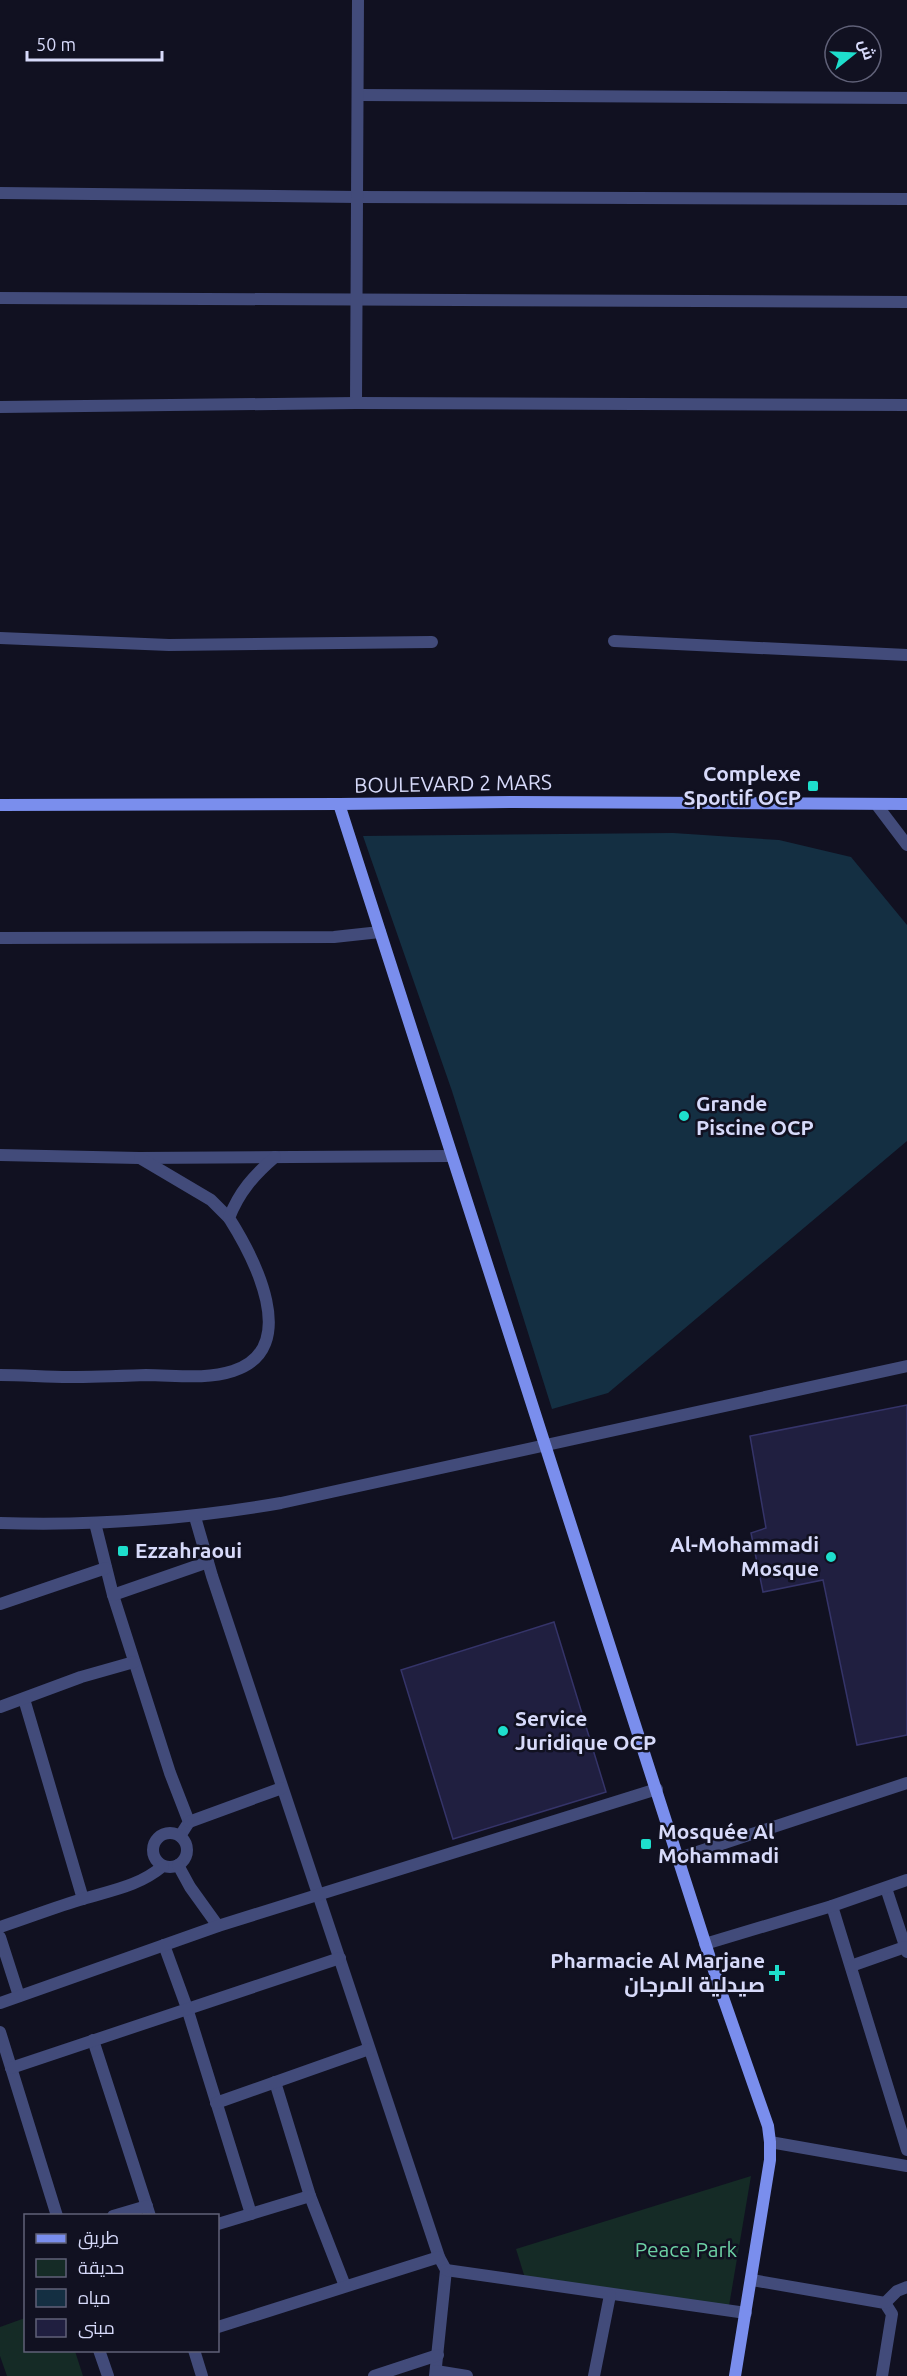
<svg xmlns="http://www.w3.org/2000/svg" width="907" height="2376" viewBox="0 0 907 2376" font-family="Ubuntu,Cairo,sans-serif">
	<style>
		.green { fill: #152b26 }
		.water { fill: #142f42 }
		.building { fill: #201f40; stroke: #353469; stroke-width: 1.5 }
		.lines { fill: none; stroke-linecap: round; stroke-linejoin: round }
		.street { stroke: #424b7a; stroke-width: 12 }
		.secondary { stroke: #7a8eed; stroke-width: 12 }
		.poi-dot { fill: #1edecc; stroke: #111121; stroke-width: 2 }
		.labels { text-anchor: middle; stroke-width: 5; stroke-linejoin: round; paint-order: stroke }
		.poi-label { font-size: 21px; font-weight: bold; fill: #d7dafa; stroke: #111121; text-anchor: start }
		.street-label { font-size: 21px; fill: #d7dafa; stroke: #111121 }
		.park-label { font-size: 21px; fill: #6cd0a4; stroke: #111121 }
	</style>
	<rect width="100%" height="100%" fill="#111121"/>
	<g class="green">
		<polygon points="751,2176 729,2306 525,2278 516,2249"/>
		<polygon points="25,2318 26,2350 75,2351 83,2376 7,2376 0,2356 0,2327"/>
	</g>
	<polygon class="water" points="673,833 779,840 851,857 907,925 907,1141 608,1393 552,1409 452,1091 363,836"/>
	<g class="building">
		<polygon points="907,1405 907,1735 857,1745 823,1580 763,1592 751,1533 766,1528 750,1436"/>
		<polygon points="554,1622 606,1792 453,1839 401,1670"/>
	</g>
	<g class="lines">
		<g class="street">
			<polyline points="359,95 907,98"/>
			<polyline points="0,193 357,197 907,199"/>
			<polyline points="0,298 907,302"/>
			<polyline points="356,403 358,0"/>
			<polyline points="0,407 356,403 907,405"/>
			<polyline points="0,638 169,645 432,642"/>
			<polyline points="614,641 907,655"/>
			<polyline points="876,804 907,845"/>
			<polyline points="0,938 334,937 380,932"/>
			<polyline points="0,1155 139,1158 451,1156"/>
			<polyline points="140,1158 211,1200 229,1218"/>
			<path d="M 0,1375 C 23,1375 46,1377 69,1377 C 94,1377 120,1376 146,1375 C 174,1375 206,1380 233,1371 C 303,1349 253,1256 229,1218 C 239,1192 254,1175 275,1157"/>
			<polyline points="195,1517 212,1576 439,2257 446,2270 435,2376"/>
			<path d="M 0,1523 C 94,1526 189,1519 281,1503 L 907,1366"/>
			<polyline points="95,1523 113,1595 170,1773 189,1822 180,1836"/>
			<polyline points="113,1595 208,1562"/>
			<polyline points="0,1604 106,1568"/>
			<polyline points="24,1699 83,1899"/>
			<polyline points="0,1707 81,1677 134,1662"/>
			<polyline points="189,1822 282,1788"/>
			<circle cx="170" cy="1850" r="17"/>
			<polyline points="679,1858 907,1783"/>
			<polyline points="178,1865 190,1887 218,1926"/>
			<polyline points="886,1888 907,1952"/>
			<polyline points="832,1906 907,2150"/>
			<path d="M 0,1927 C 28,1918 55,1907 83,1899 C 113,1890 139,1886 163,1866"/>
			<polyline points="0,1937 19,1996"/>
			<polyline points="705,1944 832,1906 907,1880"/>
			<polyline points="164,1945 187,2008 251,2214"/>
			<polyline points="851,1966 905,1947"/>
			<polyline points="0,2003 218,1926 657,1789"/>
			<polyline points="0,2032 57,2216"/>
			<polyline points="93,2040 150,2216"/>
			<polyline points="11,2068 340,1958"/>
			<polyline points="275,2082 310,2196 345,2286"/>
			<polyline points="216,2103 369,2049"/>
			<polyline points="770,2142 907,2166"/>
			<polyline points="113,2216 147,2206"/>
			<polyline points="218,2224 310,2196"/>
			<polyline points="446,2270 746,2313"/>
			<polyline points="752,2280 885,2303 892,2314 882,2376"/>
			<polyline points="885,2303 897,2291 907,2287"/>
			<polyline points="218,2327 439,2257"/>
			<polyline points="99,2350 108,2376"/>
			<polyline points="194,2350 202,2376"/>
			<polyline points="436,2371 467,2376"/>
			<polyline points="374,2376 438,2355"/>
			<polyline points="594,2376 610,2295"/>
		</g>
		<g class="secondary">
			<polyline points="339,804 718,1983 768,2126 770,2142 770,2160 735,2376"/>
			<polyline points="0,805 339,804 514,802 907,804"/>
		</g>
	</g>
	<g class="poi-dot">
		<rect x="807" y="780" width="12" height="12" rx="3"/>
		<circle cx="684" cy="1116" r="6"/>
		<rect x="117" y="1545" width="12" height="12" rx="3"/>
		<circle cx="831" cy="1557" r="6"/>
		<circle cx="503" cy="1731" r="6"/>
		<rect x="640" y="1838" width="12" height="12" rx="3"/>
		<path d="M774 1964h6v6h6v6h-6v6h-6v-6h-6v-6h6z"/>
	</g>
	<g class="labels">
		<g class="poi-label">
			<text x="801" y="781" text-anchor="end">Complexe<tspan x="801" dy="24">Sportif OCP</tspan></text>
			<text x="696" y="1111">Grande<tspan x="696" dy="24">Piscine OCP</tspan></text>
			<text x="819" y="1552" text-anchor="end">Al-Mohammadi<tspan x="819" dy="24">Mosque</tspan></text>
			<text x="135" y="1558">Ezzahraoui</text>
			<text x="515" y="1726">Service<tspan x="515" dy="24">Juridique OCP</tspan></text>
			<text x="658" y="1839">Mosquée Al<tspan x="658" dy="24">Mohammadi</tspan></text>
			<text x="765" y="1968" text-anchor="end">Pharmacie Al Marjane<tspan x="765" dy="24">صيدلية المرجان</tspan></text>
		</g>
		<g class="street-label">
			<text transform="translate(453 784) rotate(-1)" y="7">BOULEVARD 2 MARS</text>
		</g>
		<g class="park-label">
			<text x="686" y="2257">Peace Park</text>
		</g>
	</g>
	<rect x="24" y="2214" width="195" height="138" fill="#111121" stroke="#606178" stroke-width="1.5"/>
	<rect x="36" y="2234" width="30" height="9" fill="#7a8eed" stroke="#606178" stroke-width="1.5"/>
	<text x="78" y="2244" font-size="18" fill="#d7dafa">طريق</text>
	<rect x="36" y="2259" width="30" height="18" fill="#152b26" stroke="#606178" stroke-width="1.5"/>
	<text x="78" y="2274" font-size="18" fill="#d7dafa">حديقة</text>
	<rect x="36" y="2289" width="30" height="18" fill="#142f42" stroke="#606178" stroke-width="1.5"/>
	<text x="78" y="2304" font-size="18" fill="#d7dafa">مياه</text>
	<rect x="36" y="2319" width="30" height="18" fill="#201f40" stroke="#606178" stroke-width="1.5"/>
	<text x="78" y="2334" font-size="18" fill="#d7dafa">مبنى</text>
	<g transform="translate(853 54) rotate(72)"><circle r="28" fill="#111121" stroke="#606178" stroke-width="1.5"/>
	<path d="M0-4.5L10 22L0 15L-10 22Z" fill="#1edecc"/>
	<text y="-9" font-size="16" font-weight="bold" text-anchor="middle" fill="#d7dafa">ش</text>
	</g>
	<path d="M27 51v9h135v-9" fill="none" stroke="#d7dafa" stroke-width="3"/>
	<text x="36" y="51" font-size="18" fill="#d7dafa" stroke="#111121" stroke-width="4.5" paint-order="stroke">50 m</text>
</svg>
